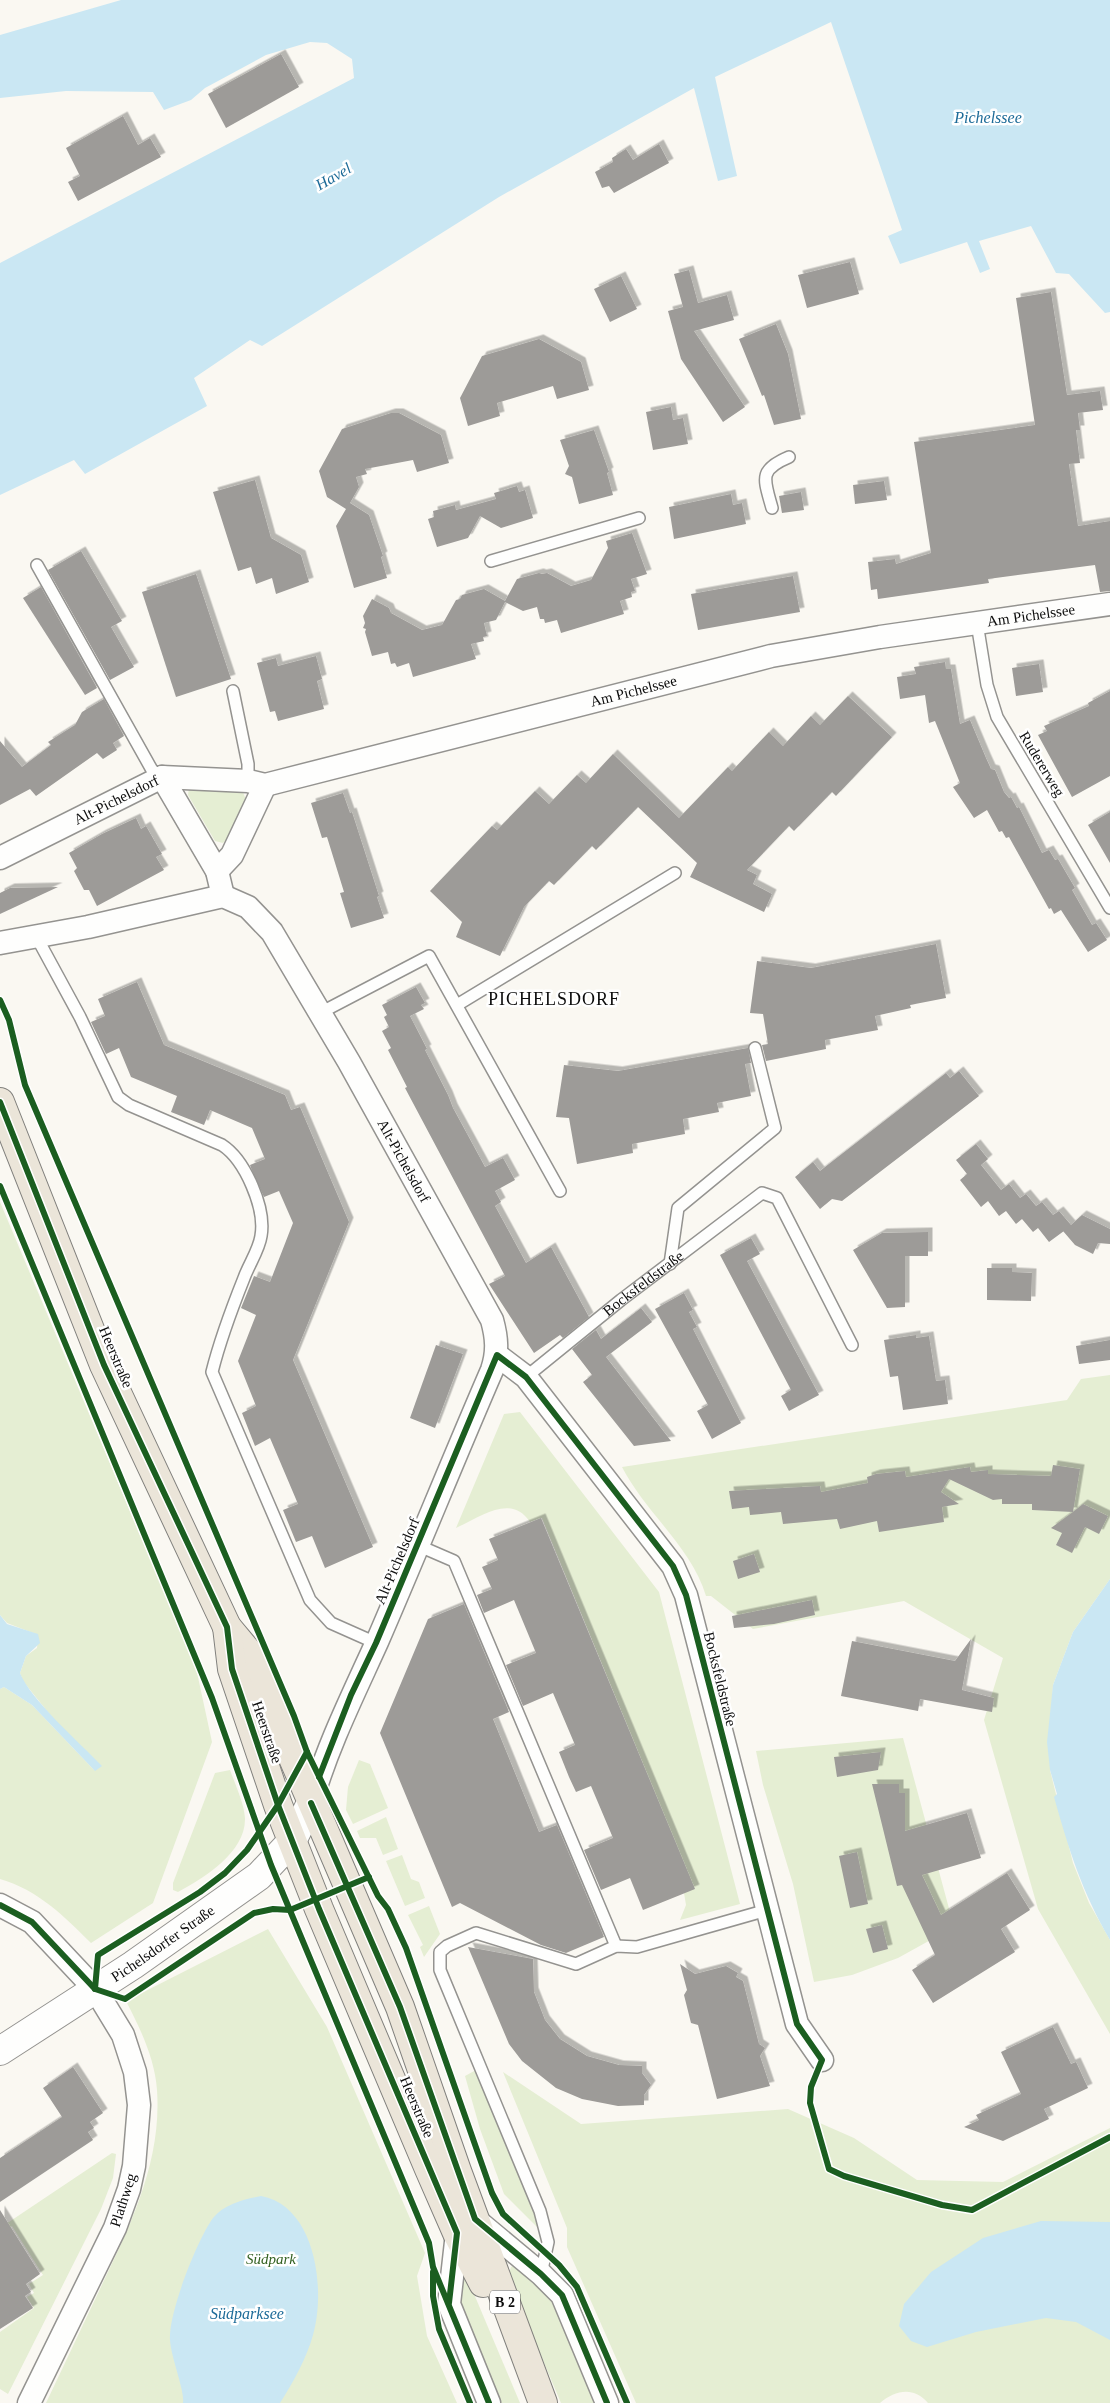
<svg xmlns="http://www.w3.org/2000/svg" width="1110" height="2403" viewBox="0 0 1110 2403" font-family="'Times New Roman',serif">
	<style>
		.green { fill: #e5eed3 }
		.water { fill: #cae7f3 }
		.building { fill: #9d9b98; filter: url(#shadow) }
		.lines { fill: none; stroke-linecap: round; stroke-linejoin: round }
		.service-casing { stroke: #949390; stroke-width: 14 }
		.minor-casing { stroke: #949390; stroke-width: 25 }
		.tertiary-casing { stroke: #949390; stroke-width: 30 }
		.primary-casing { stroke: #81807d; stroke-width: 30 }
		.service { stroke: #fefefd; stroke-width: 11 }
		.minor { stroke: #fefefd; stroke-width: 22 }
		.tertiary { stroke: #fefefd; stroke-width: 28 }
		.primary { stroke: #ebe5d9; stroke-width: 28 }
		.cycleway-casing { stroke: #fff; stroke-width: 9 }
		.cycleway { stroke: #1b5e20; stroke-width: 6 }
		.labels { text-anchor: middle; stroke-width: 5; stroke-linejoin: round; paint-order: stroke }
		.shield { fill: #fff; stroke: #565656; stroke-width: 1 }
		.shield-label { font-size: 14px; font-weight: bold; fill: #0d0d0d }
		.street-label { font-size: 15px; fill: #0d0d0d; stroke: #fff }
		.park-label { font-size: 15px; font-style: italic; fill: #336121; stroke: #fff }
		.water-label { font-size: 16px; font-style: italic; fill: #1d6b98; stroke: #fff }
		.quarter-label { font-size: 18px; letter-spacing: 1px; fill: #0d0d0d; stroke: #fff }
	</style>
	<defs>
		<filter id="shadow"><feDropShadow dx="4.5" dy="-4.5" stdDeviation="0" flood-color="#0004"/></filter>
	</defs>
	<rect width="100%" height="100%" fill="#faf8f2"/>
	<g class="green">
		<polygon points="241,787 246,800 228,838 223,843 215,841 188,795 189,788"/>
		<path d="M 0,1202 L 196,1668 L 212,1742 L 153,1903 L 91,1943 C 64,1916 38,1890 0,1879 L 0,1689 L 4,1687 L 32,1705 L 95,1771 L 23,1681 L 20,1673 L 26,1656 L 37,1648 L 38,1635 L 7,1623 L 0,1615 Z"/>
		<path d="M 1110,1375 L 1110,1579 L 1073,1632 L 1053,1685 L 1050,1770 L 1073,1863 L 1089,1903 L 1110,1940 L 1110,2034 L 1038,1909 L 984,1720 L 1003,1658 L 904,1601 L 753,1629 L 711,1596 L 706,1596 C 692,1548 645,1512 622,1467 L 1067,1400 L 1081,1379 Z"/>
		<path d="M 520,1412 L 659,1592 L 740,1904 L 680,1920 L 686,1905 L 684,1893 L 694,1888 L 542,1518 L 530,1522 C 511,1493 480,1517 456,1528 L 504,1414 Z"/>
		<polygon points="903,1738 954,1927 898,1958 852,1975 814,1982 793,1884 763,1785 756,1751"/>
		<polygon points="359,1760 370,1764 388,1808 353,1824 346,1810 348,1787"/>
		<path d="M 230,1770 C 235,1784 244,1803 245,1818 C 246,1852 204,1878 178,1892 L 173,1890 L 173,1883 L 215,1773 Z"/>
		<polygon points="386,1817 398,1849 383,1855 376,1838 360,1838 357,1831"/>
		<polygon points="402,1855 411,1879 419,1882 425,1898 405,1906 386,1861"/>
		<polygon points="429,1906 440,1934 424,1957 420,1947 423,1945 408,1915"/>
		<path d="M 268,1929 L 327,2027 L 425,2253 L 417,2276 L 427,2336 L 457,2403 L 46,2403 C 64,2365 82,2327 100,2289 C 130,2226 162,2162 157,2090 C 155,2059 140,2028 126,2001 Z"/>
		<polygon points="476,2070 541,2231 504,2194 480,2129 465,2076"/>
		<path d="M 503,2072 L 581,2124 L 788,2109 L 854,2138 L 917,2180 L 1003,2182 L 1110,2128 L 1110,2403 L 928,2403 C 914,2386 895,2390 880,2403 L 636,2403 L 567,2247 L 567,2228 Z"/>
		<polygon points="112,2153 116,2154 113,2178 101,2209 8,2394 0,2389 0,2332 34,2308 27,2297 34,2293 29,2284 43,2275 12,2226 0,2233 3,2226"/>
		<polygon points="515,2265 554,2298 598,2403 561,2403 508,2277 511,2267"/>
		<polygon points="464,2275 466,2275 520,2403 500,2403 463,2313 460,2297 460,2278"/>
	</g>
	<g class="water">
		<polygon points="121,0 1110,0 1110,312 1105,313 1069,274 1056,273 1031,226 979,241 990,269 980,273 967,242 900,264 888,236 902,230 831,22 715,77 737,176 718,181 694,88 499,197 262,346 250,340 194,378 207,406 85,474 74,460 0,495 0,263 354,78 352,59 327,43 310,42 266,55 205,88 191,100 164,110 153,92 66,91 0,98 0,35"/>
		<path d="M 1110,1579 L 1110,1940 C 1082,1892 1069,1850 1054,1797 L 1057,1794 L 1050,1770 L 1047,1742 L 1053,1685 L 1073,1632 Z"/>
		<path d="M 0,1615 L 7,1624 L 38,1634 L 40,1643 L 26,1656 L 20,1673 C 30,1699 80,1743 102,1766 L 95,1771 L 32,1705 L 4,1687 L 0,1689 Z"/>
		<path d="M 261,2196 C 316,2206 326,2290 313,2335 C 307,2357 293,2383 280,2403 L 183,2403 C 185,2391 171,2358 170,2340 C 168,2314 197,2240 213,2218 C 224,2204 245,2199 261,2196 Z"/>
		<polygon points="1041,2221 1110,2222 1110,2340 1076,2322 1046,2318 976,2332 927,2347 911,2341 899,2326 904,2304 931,2272 983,2238"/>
	</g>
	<g class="building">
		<polygon points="281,54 299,87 226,128 208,94"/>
		<polygon points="123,116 138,145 150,138 161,157 78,201 68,182 80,176 66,148"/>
		<polygon points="659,144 669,163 614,193 609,186 602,188 595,172 613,162 612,158 626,149 633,160"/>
		<polygon points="850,262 859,294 807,308 798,275"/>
		<polygon points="689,270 698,303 727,295 734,320 694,331 745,407 723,422 681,359 668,311 683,307 674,274"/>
		<polygon points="621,276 637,309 610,322 594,289"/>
		<polygon points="1051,292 1067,395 1100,391 1103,410 1078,413 1080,430 1076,430 1080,463 1069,464 1078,526 1110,521 1110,591 1100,592 1095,565 988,579 989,583 878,599 877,589 871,590 868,562 895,559 896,564 931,553 914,442 1035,425 1016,298"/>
		<polygon points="776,324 788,354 801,419 774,425 764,395 762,396 739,339"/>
		<polygon points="539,339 581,362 589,390 557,399 553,386 497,403 500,416 468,426 460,398 482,356"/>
		<polygon points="671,407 673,420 683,418 688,444 653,450 646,412"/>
		<polygon points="391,413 399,413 441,435 449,463 417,472 413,460 365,469 367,474 356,477 359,487 350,503 369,515 383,556 381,557 387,578 354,588 336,526 346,509 327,497 319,471 342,429"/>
		<polygon points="594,430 609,472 607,473 613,495 579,504 572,477 565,474 569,466 560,440"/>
		<polygon points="255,480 271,538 301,555 309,582 276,594 272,578 256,584 251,567 238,571 213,492"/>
		<polygon points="884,481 887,500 855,504 853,485"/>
		<polygon points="517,486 519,492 525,490 533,518 501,528 480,516 468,538 437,547 428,519 434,517 433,511 455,505 456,510 478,504 496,499 494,493"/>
		<polygon points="801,492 804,510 782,513 779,496"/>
		<polygon points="731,494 733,505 742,503 746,524 674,539 669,507"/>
		<polygon points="632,533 647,574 631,579 635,591 631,592 632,597 620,601 624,614 561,633 557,620 545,623 544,619 540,619 537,607 523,611 505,602 496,620 484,623 487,636 483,637 484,641 471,644 476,659 413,677 409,663 397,667 395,663 391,664 388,652 372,656 365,632 366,629 363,628 365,623 363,616 372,599 389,608 391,613 422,630 442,625 456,600 460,599 462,595 484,589 505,601 517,579 539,573 542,574 547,573 571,586 591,580 608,548 606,541"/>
		<polygon points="81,551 122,621 111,627 134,667 110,680 48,570"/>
		<polygon points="196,574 231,679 176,697 142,592"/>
		<polygon points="793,576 800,612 698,630 691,594"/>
		<polygon points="41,587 97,688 85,695 23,598"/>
		<polygon points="316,656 322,679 317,681 324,709 278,721 275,711 270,712 257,663 276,658 278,666"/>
		<polygon points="945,662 946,669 951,669 960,724 970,720 986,758 991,769 995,770 1004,792 1009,798 1011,797 1017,808 1019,807 1042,853 1049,850 1055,860 1058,859 1075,888 1072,890 1092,925 1096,923 1107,940 1088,952 1061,910 1054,914 1051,908 1049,909 1009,837 1006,838 1002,831 999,832 987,810 974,818 953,787 960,783 935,721 929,723 925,695 900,699 897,677 916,674 914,667"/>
		<polygon points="1039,664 1043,692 1016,696 1012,668"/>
		<polygon points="1110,691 1110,776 1072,797 1038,735 1047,731 1044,726 1089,706 1088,703"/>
		<polygon points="848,696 892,737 836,796 832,792 794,831 789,826 747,870 757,875 753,884 772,894 764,912 690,877 697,863 638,807 596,850 592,846 554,885 549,881 524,907 500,956 456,937 462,922 430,891 492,826 497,830 535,791 549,804 577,775 586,783 613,754 679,818 728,767 732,771 769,732 783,746 811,716 820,725"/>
		<polygon points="104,699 124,736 113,743 117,750 103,759 97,753 36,796 30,789 0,805 0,741 22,767 51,745 48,742 75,725 82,712"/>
		<polygon points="343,793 350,813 352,812 379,896 377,897 384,918 351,928 340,893 344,892 327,837 322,838 311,803"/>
		<polygon points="1110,812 1110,863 1088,825"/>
		<polygon points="136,818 141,829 146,826 162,854 156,857 164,870 97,906 89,890 84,890 74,871 77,868 69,853 102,834"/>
		<polygon points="58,887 0,914 0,893 10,888"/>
		<polygon points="936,944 946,998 910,1005 911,1008 875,1016 878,1030 825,1040 826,1049 766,1061 762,1045 768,1044 763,1014 750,1013 757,961 811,968"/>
		<polygon points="137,982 164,1045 285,1095 291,1110 300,1107 349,1222 293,1360 373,1547 325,1568 312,1536 296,1542 283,1510 298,1504 270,1438 255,1446 242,1413 256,1406 238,1361 256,1315 241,1308 254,1276 270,1282 293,1223 279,1191 264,1197 251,1168 250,1165 265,1159 252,1128 210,1110 204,1125 171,1112 177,1096 131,1077 119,1048 106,1054 91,1022 105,1016 98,999"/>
		<polygon points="416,987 425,1003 421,1005 424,1009 410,1016 427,1049 425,1050 448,1095 453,1108 485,1167 503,1158 515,1180 495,1191 501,1202 495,1206 526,1263 551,1247 589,1317 563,1338 560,1335 534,1353 489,1284 505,1276 405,1088 407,1087 388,1050 391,1048 382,1031 389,1027 384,1017 387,1015 382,1005"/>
		<polygon points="748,1048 751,1063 745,1064 751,1096 717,1103 719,1112 683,1119 685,1134 632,1144 633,1153 577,1164 569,1118 556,1117 564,1065 618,1071"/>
		<polygon points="959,1071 979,1096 842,1201 832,1199 820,1209 795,1177 813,1162 820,1171 946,1073 950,1078"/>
		<polygon points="976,1144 988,1159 981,1165 1001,1190 1009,1184 1020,1198 1026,1194 1036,1206 1042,1202 1053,1215 1059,1211 1071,1225 1082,1215 1110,1229 1110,1244 1098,1243 1093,1254 1075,1245 1063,1231 1068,1228 1049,1242 1038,1228 1033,1232 1022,1219 1016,1224 1006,1211 999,1216 988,1201 981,1207 960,1180 967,1174 956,1160"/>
		<polygon points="928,1232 928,1256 905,1256 905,1307 887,1308 853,1250 882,1233"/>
		<polygon points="751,1238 760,1254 747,1261 819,1395 789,1411 781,1396 791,1390 720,1255"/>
		<polygon points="987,1268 1012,1268 1012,1272 1032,1273 1031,1301 987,1300"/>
		<polygon points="684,1293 693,1310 689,1312 697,1327 693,1329 741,1423 712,1439 697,1411 708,1405 655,1309"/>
		<polygon points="641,1308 652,1322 606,1357 671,1441 634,1446 583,1382 592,1375 572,1349 596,1330 601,1339"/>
		<polygon points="916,1335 916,1338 929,1336 936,1381 945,1380 948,1404 903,1410 898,1376 890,1377 884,1340"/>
		<polygon points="1110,1340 1110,1360 1079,1364 1076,1346"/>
		<polygon points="436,1345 463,1354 435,1428 410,1418"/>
		<polygon points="1053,1465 1080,1469 1073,1512 1083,1504 1108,1516 1099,1534 1085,1527 1072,1553 1056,1545 1062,1533 1051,1528 1073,1512 1032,1510 1032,1504 1002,1504 1002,1499 993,1500 949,1479 941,1492 959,1504 942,1507 944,1522 879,1532 877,1521 840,1529 837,1519 783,1524 781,1512 750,1515 749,1507 732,1509 729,1491 820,1486 821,1492 868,1483 867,1477 876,1474 905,1471 906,1477 970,1467 971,1472 988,1470 988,1474 1051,1476"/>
		<polygon points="541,1518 695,1889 643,1910 630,1878 601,1890 584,1850 613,1838 591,1786 576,1792 569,1777 559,1752 575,1745 553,1693 523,1706 506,1665 536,1653 514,1600 484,1613 477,1595 492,1589 482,1567 498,1560 489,1539"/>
		<polygon points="754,1554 760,1572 738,1579 733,1561"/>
		<polygon points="812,1600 815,1615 774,1624 734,1628 732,1616"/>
		<polygon points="464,1604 509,1712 493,1719 539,1832 557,1825 604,1937 566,1953 541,1945 460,1903 452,1907 380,1733 428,1619"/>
		<polygon points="971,1639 962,1690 994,1698 992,1712 920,1699 918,1711 841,1696 852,1641 955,1661"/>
		<polygon points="881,1752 878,1770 837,1777 834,1757"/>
		<polygon points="872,1784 899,1784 899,1793 905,1793 905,1831 967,1813 981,1858 922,1875 941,1915 1007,1873 1030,1910 1001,1929 1015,1952 933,2003 912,1970 935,1955 902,1885 897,1886"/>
		<polygon points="857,1852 868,1904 850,1908 839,1856"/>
		<polygon points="882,1925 888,1949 873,1953 866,1929"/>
		<polygon points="468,1947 533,1959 534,1992 545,2020 560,2039 587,2056 619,2065 642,2066 642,2073 651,2085 644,2095 644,2105 618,2106 582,2099 556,2088 522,2061 509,2044"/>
		<polygon points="680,1964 695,1974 726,1966 738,1973 736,1977 743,1981 759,2044 765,2048 760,2056 770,2086 717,2099 698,2025 691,2023 684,1995 687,1990"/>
		<polygon points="1053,2027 1071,2064 1076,2062 1088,2088 1044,2109 1049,2119 1003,2141 964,2127 979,2120 976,2115 1021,2094 1001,2052"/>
		<polygon points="73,2067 103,2113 90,2122 94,2128 88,2132 93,2140 0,2202 0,2158 62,2117 43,2088"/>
		<polygon points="0,2210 40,2274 26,2284 31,2292 25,2296 33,2308 0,2329"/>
	</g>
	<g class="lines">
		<g class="service-casing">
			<g id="service">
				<path d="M 772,508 C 764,479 758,470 789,457"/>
				<polyline points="491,561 639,518"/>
				<polyline points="37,565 152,770 162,777"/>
				<polyline points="977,623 987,685 997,717 1110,908"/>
				<polyline points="233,691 248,764 248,781"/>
				<path d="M 36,936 L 80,1017 L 118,1097 L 129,1105 L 222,1145 C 245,1160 266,1208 261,1236 C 259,1250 249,1264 244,1278 C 232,1308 220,1340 212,1372 L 310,1600 L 331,1623 L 376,1643"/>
				<polyline points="457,1005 675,873"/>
				<polyline points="320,1013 429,956 560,1191"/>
				<polyline points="670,1264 678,1208 775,1128 755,1048"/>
				<path id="s1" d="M 526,1377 L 621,1300 L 762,1193 L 777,1198 L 852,1345"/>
				<polyline points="417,1545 454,1561 616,1946"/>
				<polyline points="541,2274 548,2242 540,2211 440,1970 440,1952 447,1946 476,1933 576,1964 616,1946 637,1947 767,1910"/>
			</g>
		</g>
		<g class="minor-casing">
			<g id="minor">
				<polyline points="162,777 217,871 223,896"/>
				<path id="s2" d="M 0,858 L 162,777 L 248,781 L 265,785 L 771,656 L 880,637 L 1110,604"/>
				<polyline points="217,871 232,855 265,785"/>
				<path id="s3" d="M 0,943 L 88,927 L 223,896 L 248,907 L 272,932 L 349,1062 L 492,1320 C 497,1338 498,1352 492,1370 C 453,1460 416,1552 377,1642 C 353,1695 327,1747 311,1803"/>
				<polyline points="497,1355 526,1377 673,1566 686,1595 797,2024 822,2060"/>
				<polyline points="0,1905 32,1922 95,1989 123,2035 135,2072 139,2105 134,2166 129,2189 115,2228 29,2403"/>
				<polyline points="475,2219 541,2274 562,2295 607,2403"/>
				<polyline points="457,2233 449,2304 489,2403"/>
			</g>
		</g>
		<g class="tertiary-casing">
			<g id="tertiary">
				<path id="s4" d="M 0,2051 L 133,1965 L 259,1876 L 292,1841 L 311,1803"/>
			</g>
		</g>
		<g class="primary-casing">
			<g id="primary">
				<polyline points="0,1102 104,1365 227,1627 247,1651 400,2007 457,2171 543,2403"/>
				<polyline points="227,1627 232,1669 278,1805 319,1909 429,2169 457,2233 483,2283"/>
			</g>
		</g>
		<use href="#service" class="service"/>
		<use href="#minor" class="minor"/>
		<use href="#tertiary" class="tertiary"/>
		<use href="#primary" class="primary"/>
		<g class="cycleway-casing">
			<g id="cycleway">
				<polyline points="0,1000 9,1020 25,1085 294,1716 307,1752 378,1896 388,1909 406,1948 492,2193 503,2214 559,2265 577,2287 627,2403"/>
				<polyline points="0,1102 104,1365 227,1627 232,1669 278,1805 319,1909 457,2233 449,2303"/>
				<polyline points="0,1186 212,1698 271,1865 429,2243 433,2267 489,2403"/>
				<polyline points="319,1777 351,1695 376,1643 497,1355 526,1377 673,1566 686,1595 797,2024 822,2060 811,2087 810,2103 829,2169 844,2176 942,2205 972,2210 1110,2137"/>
				<polyline points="311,1803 400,2007 475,2219 541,2274 562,2295 607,2403"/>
				<polyline points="0,1905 32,1922 95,1989 125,1999 254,1913 273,1909 290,1910 369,1877"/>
				<polyline points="95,1989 98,1955 200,1892 225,1873 247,1850 278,1805 307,1752"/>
				<polyline points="433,2272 433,2296 439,2329 470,2403"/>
			</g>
		</g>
		<use href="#cycleway" class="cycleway"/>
	</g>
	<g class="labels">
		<rect class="shield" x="490" y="2290.5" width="30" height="23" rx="4"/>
		<g class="shield-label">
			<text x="505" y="2307">B 2</text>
		</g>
		<g class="street-label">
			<text dy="5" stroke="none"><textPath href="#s2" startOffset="1070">Am Pichelssee</textPath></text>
			<text dy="5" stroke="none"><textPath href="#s2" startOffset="665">Am Pichelssee</textPath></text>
			<text transform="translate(1042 764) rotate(59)" y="5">Rudererweg</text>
			<text dy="5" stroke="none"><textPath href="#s2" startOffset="130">Alt-Pichelsdorf</textPath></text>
			<text dy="5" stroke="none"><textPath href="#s3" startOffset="554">Alt-Pichelsdorf</textPath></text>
			<text dy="5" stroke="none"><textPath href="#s1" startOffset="150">Bocksfeldstraße</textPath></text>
			<text transform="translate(116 1357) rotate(67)" y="5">Heerstraße</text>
			<text transform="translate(397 1561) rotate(-67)" y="5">Alt-Pichelsdorf</text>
			<text transform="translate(720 1679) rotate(76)" y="5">Bocksfeldstraße</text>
			<text transform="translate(267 1732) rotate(71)" y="5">Heerstraße</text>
			<text dy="5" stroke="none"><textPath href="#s4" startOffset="195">Pichelsdorfer Straße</textPath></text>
			<text transform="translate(417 2107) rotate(67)" y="5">Heerstraße</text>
			<text transform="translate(123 2200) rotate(-72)" y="5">Plathweg</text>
		</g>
		<g class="park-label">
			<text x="271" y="2264">Südpark</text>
		</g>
		<g class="water-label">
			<text x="988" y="123">Pichelssee</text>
			<text transform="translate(333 176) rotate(-30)" y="6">Havel</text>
			<text x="247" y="2319">Südparksee</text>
		</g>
		<g class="quarter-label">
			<text x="554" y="1005">PICHELSDORF</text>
		</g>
	</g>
</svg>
